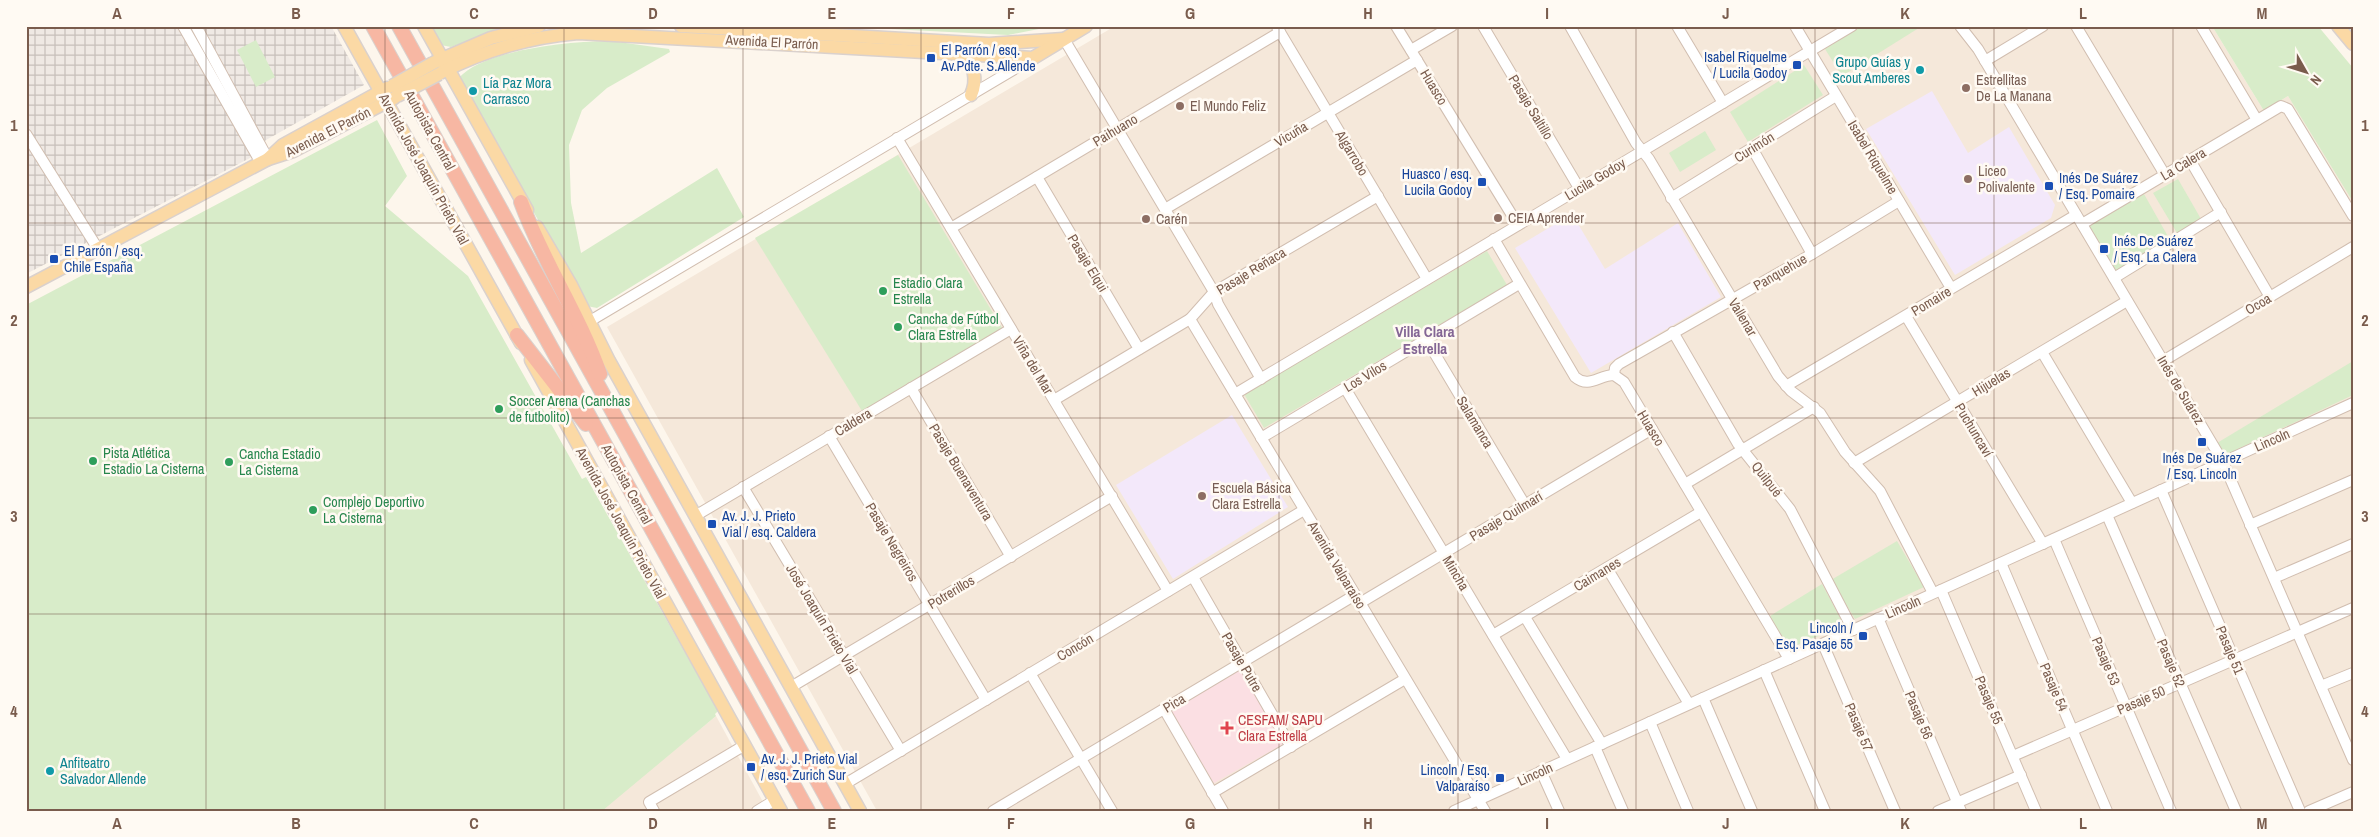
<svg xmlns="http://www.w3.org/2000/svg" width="2379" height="837" viewBox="0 0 2379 837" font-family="'Archivo Narrow',sans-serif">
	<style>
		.residential { fill: #f5e8da }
		.industrial { fill: url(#industrial-grid) }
		.education { fill: #f3e8fa }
		.medical { fill: #fbdfe3 }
		.green { fill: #d8ecc9 }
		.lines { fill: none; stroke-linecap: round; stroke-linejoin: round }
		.minor-casing { stroke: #d1beb0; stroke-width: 12 }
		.major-casing { stroke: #dad1cd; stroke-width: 15 }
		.highway-casing { stroke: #dad1cd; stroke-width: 16 }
		.minor { stroke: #fff; stroke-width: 10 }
		.major { stroke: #fbd9a5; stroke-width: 12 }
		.highway { stroke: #f7b7a3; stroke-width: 14 }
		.major-bridge-casing { stroke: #dad1cd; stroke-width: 15; stroke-linecap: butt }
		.major-bridge { stroke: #fbd9a5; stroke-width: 12 }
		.grid { fill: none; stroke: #7a5c4d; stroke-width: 1; stroke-opacity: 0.55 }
		.transit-dot { fill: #1a4fb4; stroke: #fffaf3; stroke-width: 2 }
		.culture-dot { fill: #0f9aa8; stroke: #fffaf3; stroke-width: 2 }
		.education-dot { fill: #8d6e63; stroke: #fffaf3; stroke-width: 2 }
		.leisure-dot { fill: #2e9e5b; stroke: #fffaf3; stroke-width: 2 }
		.health-dot { fill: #e0444e; stroke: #fffaf3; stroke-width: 2 }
		.labels { text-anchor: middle; stroke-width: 5; stroke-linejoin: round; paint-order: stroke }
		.street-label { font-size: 14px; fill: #7a5c4d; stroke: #fffaf3 }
		.transit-label { font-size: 14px; fill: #164399; stroke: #fffaf3; text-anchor: start }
		.culture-label { font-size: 14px; fill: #0d838f; stroke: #fffaf3; text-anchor: start }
		.education-label { font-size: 14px; fill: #785e54; stroke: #fffaf3; text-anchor: start }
		.leisure-label { font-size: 14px; fill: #27864d; stroke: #fffaf3; text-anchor: start }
		.health-label { font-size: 14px; fill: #be3a42; stroke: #fffaf3; text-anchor: start }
		.neighbourhood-label { font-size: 15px; font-weight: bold; fill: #846695; stroke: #fffaf3 }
		.neatline { fill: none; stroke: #7a5c4d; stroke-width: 2 }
		.grid-label { font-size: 16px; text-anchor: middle; font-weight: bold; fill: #7a5c4d }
	</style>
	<defs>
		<pattern id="industrial-grid" width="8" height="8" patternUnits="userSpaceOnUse" patternTransform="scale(1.25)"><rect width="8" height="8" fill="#efe9e4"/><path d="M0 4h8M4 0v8" fill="none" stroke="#c7c0bb"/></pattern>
	</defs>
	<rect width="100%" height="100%" fill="#fdf6ec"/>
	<g class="residential">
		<polygon points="1115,26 2212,26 2264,111 2288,96 2353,202 2353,811 877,811 607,327"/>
		<polygon points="716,716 768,811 600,811"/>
	</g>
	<polygon class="industrial" points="26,26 331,26 364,85 266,140 250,158 26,274"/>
	<g class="education">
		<polygon points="1932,91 1968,153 2009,127 2055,205 2051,218 1955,275 1866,129"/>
		<polygon points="1572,214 1605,269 1678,223 1721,297 1591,373 1515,248"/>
		<polygon points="1232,415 1288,507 1173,579 1116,485"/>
	</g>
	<polygon class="medical" points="1240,670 1283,744 1214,783 1170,711"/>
	<g class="green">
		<polygon points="431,26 507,26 451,47 441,45"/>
		<polygon points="832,26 1054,26 1008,35"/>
		<polygon points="1862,26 1922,26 1842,76 1825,49"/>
		<polygon points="2212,26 2318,26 2353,68 2353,202 2288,96 2264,111"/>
		<polygon points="256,40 275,77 256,87 237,50"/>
		<path d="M 611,41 L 669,49 L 670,52 L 607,88 L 582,110 L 569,145 L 571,203 L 581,253 L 717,168 L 744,217 L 597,308 L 587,306 L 458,79 C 483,49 573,41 611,41 Z"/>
		<polygon points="1804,65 1823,95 1748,142 1730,112"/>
		<polygon points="377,120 407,176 385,206 468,276 582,479 586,477 718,711 715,714 716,716 602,811 26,811 26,305"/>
		<polygon points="1705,131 1716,150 1680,172 1669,153"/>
		<polygon points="898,155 1002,328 862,411 755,238"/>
		<polygon points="2178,179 2201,219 2177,233 2153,193"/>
		<polygon points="2144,194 2170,240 2114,272 2088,226"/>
		<polygon points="1487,251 1507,285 1264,428 1244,394"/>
		<polygon points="2353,361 2353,395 2225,455 2217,443"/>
		<polygon points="1897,541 1924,587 1855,619 1831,580"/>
		<polygon points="1822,584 1844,625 1788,649 1770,616"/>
	</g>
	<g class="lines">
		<g class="minor-casing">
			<g id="minor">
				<polyline points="183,26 261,163"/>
				<polyline points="196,26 268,159"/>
				<polyline points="1396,26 1518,225"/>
				<polyline points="1483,26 1579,188"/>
				<polyline points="1570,26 1636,143 1649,159 1778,376 1791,391 1820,413 1845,452 1880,491 1933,593"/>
				<polyline points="1677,26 1723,103"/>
				<polyline points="1795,26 1951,288"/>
				<polyline points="1960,26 1978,49 2223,462 2353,760"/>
				<polyline points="2076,26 2165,175"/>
				<polyline points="2201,26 2257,120"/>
				<polyline points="1277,27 1427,279"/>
				<polyline points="1064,39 1214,292 1218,304 1261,379"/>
				<polyline points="1411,50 1452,26"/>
				<polyline points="1985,61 2043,26"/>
				<polyline points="26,134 98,249"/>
				<polyline points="897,138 1168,591"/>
				<polyline points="1752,148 1812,254"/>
				<polyline points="2190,160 2270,297"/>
				<polyline points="1037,177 1139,349"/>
				<polyline points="1671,198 1836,96"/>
				<polyline points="1165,209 1417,60"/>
				<polyline points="2082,224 2281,106 2288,109 2353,216"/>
				<polyline points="951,228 1280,32"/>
				<path d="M 1494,239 L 1575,377 C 1589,389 1599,375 1614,375 L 1624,382 L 1789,659"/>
				<polyline points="2114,278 2221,212"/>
				<polyline points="1906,316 2043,544"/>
				<polyline points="1190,319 1485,811"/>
				<polyline points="590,321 1033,58"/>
				<polyline points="1673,332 1738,444 1790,509 1853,630"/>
				<polyline points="1426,339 1525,505"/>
				<polyline points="2042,352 2132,503"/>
				<polyline points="2163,361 2353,247"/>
				<polyline points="1614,375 1615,368 1619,364 1812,254 1899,201"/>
				<polyline points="1786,386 2076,215"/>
				<polyline points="911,388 1011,557"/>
				<polyline points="1345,388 1567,759"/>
				<polyline points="1235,394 1852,26"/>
				<polyline points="1054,400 1190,319 1214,292 1378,196"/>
				<polyline points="829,436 986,700"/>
				<polyline points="1261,438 1519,284"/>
				<polyline points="1854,463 2127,301"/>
				<polyline points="1685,484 1814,407"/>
				<polyline points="743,487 901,751"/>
				<polyline points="2161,490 2300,811"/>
				<polyline points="2107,515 2236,811"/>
				<polyline points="695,516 1011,329"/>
				<polyline points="2250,525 2353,480"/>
				<polyline points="2054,539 2171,811"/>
				<polyline points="2001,563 2107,811"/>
				<polyline points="1607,568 1689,704"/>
				<polyline points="1193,577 1291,747"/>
				<polyline points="2274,578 2353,544"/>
				<polyline points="1941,590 2036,811"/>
				<polyline points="1360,603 1652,429"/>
				<polyline points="1525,617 1602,744"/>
				<polyline points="1878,618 1961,811"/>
				<polyline points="1493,635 1701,512"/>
				<polyline points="1823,644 1895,811"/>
				<polyline points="1764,670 1825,811"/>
				<polyline points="1030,673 1112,811"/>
				<polyline points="2321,686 2353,673"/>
				<polyline points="791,687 1112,496"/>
				<polyline points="1703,698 1752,811"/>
				<polyline points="1164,709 1223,811"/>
				<polyline points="1650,722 1688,811"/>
				<polyline points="1595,747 1623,811"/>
				<polyline points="2013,756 2353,608"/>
				<polyline points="1541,771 1559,811"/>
				<polyline points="845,784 1304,510"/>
				<polyline points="1212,793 1405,679"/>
				<polyline points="654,811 649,802 745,745"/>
				<polyline points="757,811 775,800"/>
				<polyline points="993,811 1355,595"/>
				<polyline points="1454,811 2353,403"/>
				<polyline points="1938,811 2021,775"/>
				<polyline points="2309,811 2353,792"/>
			</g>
		</g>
		<g class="major-casing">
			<g id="major">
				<polyline points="344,26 521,343"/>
				<polyline points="424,26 527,210"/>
				<polyline points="681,26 989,44 1063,39"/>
				<polyline points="2338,26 2353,44"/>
				<path d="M 961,53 C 974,64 978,79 971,95"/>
				<polyline points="435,62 491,38 539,26"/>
				<path d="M 442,72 C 485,50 530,37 578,33 L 1033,58 L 1086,26"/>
				<polyline points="268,159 293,151 394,98"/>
				<polyline points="537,227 571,285 609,361 860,811"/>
				<polyline points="26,287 268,159 283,145 387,88"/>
				<polyline points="531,360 781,811"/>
			</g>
		</g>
		<g class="highway-casing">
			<g id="highway">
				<polyline points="373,26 808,811"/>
				<polyline points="399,26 834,811"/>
				<path d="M 521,202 C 543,262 579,314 600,374"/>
				<polyline points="517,335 586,424"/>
			</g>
		</g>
		<use href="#minor" class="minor"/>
		<use href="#major" class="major"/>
		<use href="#highway" class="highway"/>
		<g class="major-bridge-casing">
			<g id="major-bridge">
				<polyline points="392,86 433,63"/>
				<polyline points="397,96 439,74"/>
			</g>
		</g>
		<use href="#major-bridge" class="major-bridge"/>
	</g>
	<path class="grid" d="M 206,26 L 206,811M 385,26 L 385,811M 564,26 L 564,811M 743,26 L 743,811M 921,26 L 921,811M 1100,26 L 1100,811M 1279,26 L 1279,811M 1458,26 L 1458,811M 1636,26 L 1636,811M 1815,26 L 1815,811M 1994,26 L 1994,811M 2173,26 L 2173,811M 26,223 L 2353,223M 26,418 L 2353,418M 26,614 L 2353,614"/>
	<g class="transit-dot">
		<rect x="926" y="53" width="10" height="10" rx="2.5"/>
		<rect x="1792" y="60" width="10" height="10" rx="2.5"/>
		<rect x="1477" y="177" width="10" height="10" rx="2.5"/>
		<rect x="2044" y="181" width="10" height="10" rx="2.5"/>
		<rect x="2099" y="244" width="10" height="10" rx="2.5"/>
		<rect x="49" y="254" width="10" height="10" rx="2.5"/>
		<rect x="2197" y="437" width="10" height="10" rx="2.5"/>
		<rect x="707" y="519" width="10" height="10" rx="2.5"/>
		<rect x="1858" y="631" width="10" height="10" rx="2.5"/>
		<rect x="746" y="762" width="10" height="10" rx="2.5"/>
		<rect x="1495" y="773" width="10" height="10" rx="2.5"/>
	</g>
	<g class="culture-dot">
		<circle cx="1920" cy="70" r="5"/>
		<circle cx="473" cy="91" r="5"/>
		<circle cx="50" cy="771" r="5"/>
	</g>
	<g class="education-dot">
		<circle cx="1966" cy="88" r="5"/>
		<circle cx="1180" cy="106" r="5"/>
		<circle cx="1968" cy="179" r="5"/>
		<circle cx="1498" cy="218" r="5"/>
		<circle cx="1146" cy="219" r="5"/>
		<circle cx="1202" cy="496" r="5"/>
	</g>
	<g class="leisure-dot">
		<circle cx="883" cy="291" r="5"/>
		<circle cx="898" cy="327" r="5"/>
		<circle cx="499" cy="409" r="5"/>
		<circle cx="93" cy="461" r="5"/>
		<circle cx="229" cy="462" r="5"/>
		<circle cx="313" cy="510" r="5"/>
	</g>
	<path class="health-dot" d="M1224.5 720.5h5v5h5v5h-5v5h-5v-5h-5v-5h5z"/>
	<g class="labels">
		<g class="street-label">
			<text transform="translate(772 42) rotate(3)" y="5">Avenida El Parrón</text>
			<text transform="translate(1434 87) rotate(59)" y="5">Huasco</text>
			<text transform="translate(1531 107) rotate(59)" y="5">Pasaje Saltillo</text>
			<text transform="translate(430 130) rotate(61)" y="5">Autopista Central</text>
			<text transform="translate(1115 130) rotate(-31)" y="5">Paihuano</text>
			<text transform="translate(328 132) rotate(-27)" y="5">Avenida El Parrón</text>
			<text transform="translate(1291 134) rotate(-31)" y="5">Vicuña</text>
			<text transform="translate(1754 147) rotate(-32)" y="5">Curimón</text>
			<text transform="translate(1352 153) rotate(59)" y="5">Algarrobo</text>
			<text transform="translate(1873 157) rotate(59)" y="5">Isabel Riquelme</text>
			<text transform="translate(2183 164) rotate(-31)" y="5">La Calera</text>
			<text transform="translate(424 169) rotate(61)" y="5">Avenida José Joaquín Prieto Vial</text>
			<text transform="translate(1595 179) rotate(-31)" y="5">Lucila Godoy</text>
			<text transform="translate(1088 263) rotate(59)" y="5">Pasaje Elqui</text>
			<text transform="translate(1251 271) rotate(-31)" y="5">Pasaje Reñaca</text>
			<text transform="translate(1780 272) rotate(-30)" y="5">Panquehue</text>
			<text transform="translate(1931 301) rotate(-31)" y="5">Pomaire</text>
			<text transform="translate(2258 304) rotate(-31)" y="5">Ocoa</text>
			<text transform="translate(1743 317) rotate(59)" y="5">Vallenar</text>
			<text transform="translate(1033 365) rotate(59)" y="5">Viña del Mar</text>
			<text transform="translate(1365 376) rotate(-31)" y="5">Los Vilos</text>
			<text transform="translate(1991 382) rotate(-31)" y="5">Hijuelas</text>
			<text transform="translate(2181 390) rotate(59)" y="5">Inés de Suárez</text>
			<text transform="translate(853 422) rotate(-31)" y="5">Caldera</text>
			<text transform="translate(1475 422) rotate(59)" y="5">Salamanca</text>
			<text transform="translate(1651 428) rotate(59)" y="5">Huasco</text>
			<text transform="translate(1974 430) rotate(59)" y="5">Puchuncaví</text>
			<text transform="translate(2272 440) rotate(-24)" y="5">Lincoln</text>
			<text transform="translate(961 472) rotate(59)" y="5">Pasaje Buenaventura</text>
			<text transform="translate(1767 479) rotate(52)" y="5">Quilpué</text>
			<text transform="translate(627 484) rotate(61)" y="5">Autopista Central</text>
			<text transform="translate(1506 516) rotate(-31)" y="5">Pasaje Quilmarí</text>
			<text transform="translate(621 523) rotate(61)" y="5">Avenida José Joaquín Prieto Vial</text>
			<text transform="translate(892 542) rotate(59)" y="5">Pasaje Negreiros</text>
			<text transform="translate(1337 565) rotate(59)" y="5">Avenida Valparaíso</text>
			<text transform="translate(1456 573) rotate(59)" y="5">Mincha</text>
			<text transform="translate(1597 574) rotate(-31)" y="5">Caimanes</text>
			<text transform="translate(951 592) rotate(-31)" y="5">Potrerillos</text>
			<text transform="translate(1903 607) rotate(-24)" y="5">Lincoln</text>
			<text transform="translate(822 619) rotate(59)" y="5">José Joaquín Prieto Vial</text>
			<text transform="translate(1075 647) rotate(-31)" y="5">Concón</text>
			<text transform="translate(2230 650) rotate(67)" y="5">Pasaje 51</text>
			<text transform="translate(2106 661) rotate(67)" y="5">Pasaje 53</text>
			<text transform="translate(1242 662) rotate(60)" y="5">Pasaje Putre</text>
			<text transform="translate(2171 663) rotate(67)" y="5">Pasaje 52</text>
			<text transform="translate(2054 687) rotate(67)" y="5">Pasaje 54</text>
			<text transform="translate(1989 700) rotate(67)" y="5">Pasaje 55</text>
			<text transform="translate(2141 700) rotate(-24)" y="5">Pasaje 50</text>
			<text transform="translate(1174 703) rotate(-31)" y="5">Pica</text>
			<text transform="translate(1919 715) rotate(67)" y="5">Pasaje 56</text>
			<text transform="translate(1859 727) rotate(67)" y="5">Pasaje 57</text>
			<text transform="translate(1535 774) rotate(-25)" y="5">Lincoln</text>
		</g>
		<g class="transit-label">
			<text x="941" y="55">El Parrón / esq.<tspan x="941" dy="16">Av.Pdte. S.Allende</tspan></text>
			<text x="1787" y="62" text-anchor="end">Isabel Riquelme<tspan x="1787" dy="16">/ Lucila Godoy</tspan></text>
			<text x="1472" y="179" text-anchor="end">Huasco / esq.<tspan x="1472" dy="16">Lucila Godoy</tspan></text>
			<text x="2059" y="183">Inés De Suárez<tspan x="2059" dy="16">/ Esq. Pomaire</tspan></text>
			<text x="2114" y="246">Inés De Suárez<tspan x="2114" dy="16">/ Esq. La Calera</tspan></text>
			<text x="64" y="256">El Parrón / esq.<tspan x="64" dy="16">Chile España</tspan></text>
			<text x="2202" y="463" text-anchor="middle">Inés De Suárez<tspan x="2202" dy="16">/ Esq. Lincoln</tspan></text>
			<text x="722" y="521">Av. J. J. Prieto<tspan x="722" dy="16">Vial / esq. Caldera</tspan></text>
			<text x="1853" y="633" text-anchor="end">Lincoln /<tspan x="1853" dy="16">Esq. Pasaje 55</tspan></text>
			<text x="761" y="764">Av. J. J. Prieto Vial<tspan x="761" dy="16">/ esq. Zurich Sur</tspan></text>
			<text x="1490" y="775" text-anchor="end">Lincoln / Esq.<tspan x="1490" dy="16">Valparaíso</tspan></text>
		</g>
		<g class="culture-label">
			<text x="1910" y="67" text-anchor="end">Grupo Guías y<tspan x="1910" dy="16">Scout Amberes</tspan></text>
			<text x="483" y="88">Lía Paz Mora<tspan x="483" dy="16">Carrasco</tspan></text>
			<text x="60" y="768">Anfiteatro<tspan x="60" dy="16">Salvador Allende</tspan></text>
		</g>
		<g class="education-label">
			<text x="1976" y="85">Estrellitas<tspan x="1976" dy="16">De La Manana</tspan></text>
			<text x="1190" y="111">El Mundo Feliz</text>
			<text x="1978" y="176">Liceo<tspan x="1978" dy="16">Polivalente</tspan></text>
			<text x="1508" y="223">CEIA Aprender</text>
			<text x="1156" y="224">Carén</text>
			<text x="1212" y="493">Escuela Básica<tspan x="1212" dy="16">Clara Estrella</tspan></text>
		</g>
		<g class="leisure-label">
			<text x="893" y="288">Estadio Clara<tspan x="893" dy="16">Estrella</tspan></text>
			<text x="908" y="324">Cancha de Fútbol<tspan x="908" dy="16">Clara Estrella</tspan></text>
			<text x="509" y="406">Soccer Arena (Canchas<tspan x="509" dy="16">de futbolito)</tspan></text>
			<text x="103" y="458">Pista Atlética<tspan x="103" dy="16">Estadio La Cisterna</tspan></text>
			<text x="239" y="459">Cancha Estadio<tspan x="239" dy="16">La Cisterna</tspan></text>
			<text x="323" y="507">Complejo Deportivo<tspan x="323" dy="16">La Cisterna</tspan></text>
		</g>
		<g class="health-label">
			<text x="1238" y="725">CESFAM/ SAPU<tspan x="1238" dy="16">Clara Estrella</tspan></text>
		</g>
		<g class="neighbourhood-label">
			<text x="1425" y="337">Villa Clara<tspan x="1425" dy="17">Estrella</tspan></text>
		</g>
	</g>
	<rect width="2379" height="837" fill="none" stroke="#fffaf3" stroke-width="55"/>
	<g transform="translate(2306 72) rotate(129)" stroke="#fffaf3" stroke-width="4" paint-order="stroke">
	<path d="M0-4L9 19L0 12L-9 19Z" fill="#7a5c4d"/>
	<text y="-8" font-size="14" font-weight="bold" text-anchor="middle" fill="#7a5c4d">N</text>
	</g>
	<rect x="28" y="28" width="2324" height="782" class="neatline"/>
	<g class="grid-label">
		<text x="117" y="19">A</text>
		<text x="296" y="19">B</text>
		<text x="474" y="19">C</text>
		<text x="653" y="19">D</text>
		<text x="832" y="19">E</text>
		<text x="1011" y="19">F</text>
		<text x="1190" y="19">G</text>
		<text x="1368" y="19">H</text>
		<text x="1547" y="19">I</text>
		<text x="1726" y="19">J</text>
		<text x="1905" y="19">K</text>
		<text x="2083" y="19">L</text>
		<text x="2262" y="19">M</text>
		<text x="14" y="131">1</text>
		<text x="2365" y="131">1</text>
		<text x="14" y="326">2</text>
		<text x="2365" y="326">2</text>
		<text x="14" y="522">3</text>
		<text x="2365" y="522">3</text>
		<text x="14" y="717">4</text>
		<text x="2365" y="717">4</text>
		<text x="117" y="829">A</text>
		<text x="296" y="829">B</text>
		<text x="474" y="829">C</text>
		<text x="653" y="829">D</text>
		<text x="832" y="829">E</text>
		<text x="1011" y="829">F</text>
		<text x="1190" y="829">G</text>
		<text x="1368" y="829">H</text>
		<text x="1547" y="829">I</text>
		<text x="1726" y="829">J</text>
		<text x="1905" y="829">K</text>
		<text x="2083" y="829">L</text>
		<text x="2262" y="829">M</text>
	</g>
</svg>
